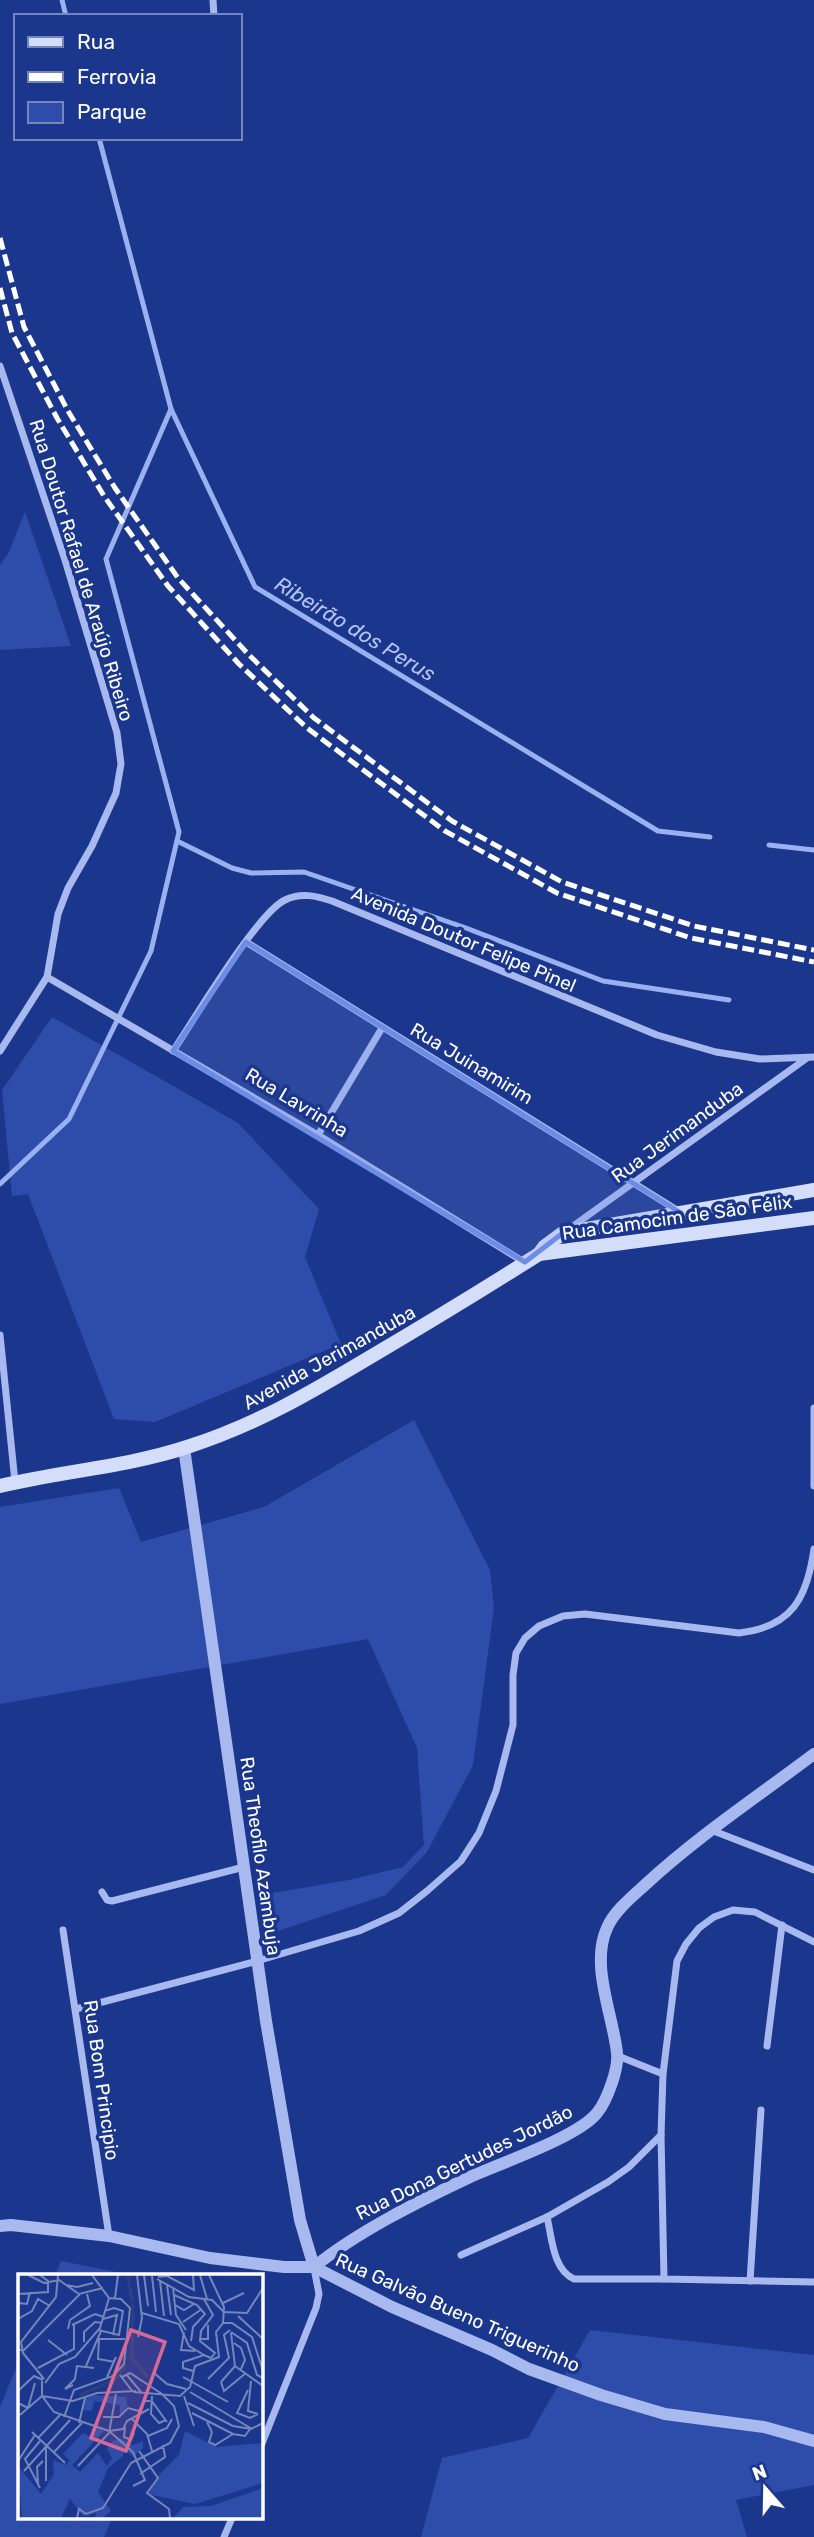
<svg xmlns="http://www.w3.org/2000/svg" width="814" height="2537" viewBox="0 0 814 2537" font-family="Rubik,sans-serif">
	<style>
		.green { fill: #2e4dab }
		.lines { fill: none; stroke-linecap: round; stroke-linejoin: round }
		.stream { stroke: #9ab1f0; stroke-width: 5 }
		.minor { stroke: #a7b9ee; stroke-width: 7 }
		.tertiary { stroke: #a7b9ee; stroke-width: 12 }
		.secondary { stroke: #d4ddfa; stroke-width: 14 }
		.rail { stroke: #fff; stroke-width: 5; stroke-dasharray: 12 5; stroke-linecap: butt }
		.marked { fill: #6c8ce6; fill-opacity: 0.2; stroke: #6c8ce6; stroke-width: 5; stroke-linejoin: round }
		.labels { text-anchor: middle; stroke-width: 7; stroke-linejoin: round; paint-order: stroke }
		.street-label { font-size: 19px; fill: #fff; stroke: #1b368d }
		.water-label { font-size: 21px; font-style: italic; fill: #b3c4f5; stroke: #1b368d }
		.inset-river { fill: none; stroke: #2c3f81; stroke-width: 3.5 }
		.inset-road { fill: none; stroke: #7686bb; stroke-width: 2 }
		.view { fill: #d76994; fill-opacity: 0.15; stroke: #d76994; stroke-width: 3.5 }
		.inset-edge { fill: none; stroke: #fff; stroke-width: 3.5 }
	</style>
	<rect width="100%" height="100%" fill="#1b368d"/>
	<g class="green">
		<polygon points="25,512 71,646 0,650 0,565 8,554"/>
		<polygon points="52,1017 238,1123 319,1209 305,1257 341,1344 155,1422 114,1419 28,1194 12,1196 2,1090"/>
		<polygon points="414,1420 490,1570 494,1608 473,1765 427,1852 386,1895 272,1933 267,1894 349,1880 403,1867 424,1845 417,1748 368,1639 0,1704 0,1507 119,1488 141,1542 264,1507"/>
		<polygon points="61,2261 136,2276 55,2276"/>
		<polygon points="590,2330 814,2355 814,2485 736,2500 747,2537 421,2537 442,2458 528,2438"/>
		<polygon points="19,2361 19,2518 112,2518 104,2537 0,2537 0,2407"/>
	</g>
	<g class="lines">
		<g class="stream">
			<polyline points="62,0 66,16"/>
			<polyline points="99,138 171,409 255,587 658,831 710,837"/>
			<polyline points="177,841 232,868 251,873 304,872 466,928 603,981 729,1000"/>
			<polyline points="769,845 814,850"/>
			<polyline points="0,1184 69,1119 151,951 179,832 106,559 171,409"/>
		</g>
		<g class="minor">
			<polyline points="213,0 214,16"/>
			<polyline points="0,366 65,560 117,733 121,764 116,793 92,846 68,888 58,914 47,977 0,1051"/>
			<polyline points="246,942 680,1212"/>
			<polyline points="47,977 318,1135 524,1262"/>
			<path d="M 173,1051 C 194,1020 257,913 285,900 C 301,892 317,896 332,901 L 657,1035 L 716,1052 L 760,1059 L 814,1057"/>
			<polyline points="318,1135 382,1028"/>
			<polyline points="569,1229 807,1058"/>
			<polyline points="0,1335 15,1482"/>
			<polyline points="814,1408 814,1486"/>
			<polyline points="711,1830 814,1870"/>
			<polyline points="102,1892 107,1900 112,1901 244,1867"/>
			<polyline points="63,1930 109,2236"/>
			<path d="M 76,2009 L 257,1961 L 359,1931 L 399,1913 L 427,1891 L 461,1861 L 479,1833 L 496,1791 L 513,1725 L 513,1675 L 516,1653 L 525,1638 L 539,1626 L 563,1616 L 585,1614 L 739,1633 C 792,1627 807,1598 814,1549"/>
			<polyline points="767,2046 782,1925"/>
			<polyline points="618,2056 663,2074 661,2135 664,2279 814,2282"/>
			<polyline points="663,2074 677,1961 686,1944 699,1928 714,1917 733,1910 755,1912 814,1942"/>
			<path d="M 547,2217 C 552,2238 553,2270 574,2279 L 664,2279"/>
			<polyline points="461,2255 547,2217 608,2182 629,2167 661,2135"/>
			<polyline points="750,2281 761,2110"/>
			<polyline points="261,2446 316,2308 319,2294 314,2268"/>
			<polyline points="224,2537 232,2518"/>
		</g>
		<g class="tertiary">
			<polyline points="184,1448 266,2021 300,2220 314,2267"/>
			<polyline points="0,2226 11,2225 109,2236 210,2258 284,2267 314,2267 392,2307 492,2350 529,2369 601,2395 665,2414 764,2427 814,2441"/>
			<path d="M 314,2267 C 357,2232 419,2201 470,2177 C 501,2163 578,2137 597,2113 C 607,2101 619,2068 617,2053 C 613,2015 590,1965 607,1928 C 614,1911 633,1896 646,1884 C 698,1836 757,1797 814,1754"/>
		</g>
		<g class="secondary">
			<polyline points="539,1254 814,1218"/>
			<path d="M 0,1486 C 62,1471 126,1467 187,1447 C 256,1425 310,1393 372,1356 C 428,1323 484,1289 539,1254 L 544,1247 L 563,1233 L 814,1190"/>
		</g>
		<g class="rail">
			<polyline points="0,238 24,327 68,411 115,488 178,578 249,655 314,718 452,821 562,882 694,926 814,950"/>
			<polyline points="0,288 12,333 57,418 104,496 168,586 239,664 307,728 445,831 557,893 691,938 814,962"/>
		</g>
	</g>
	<path class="marked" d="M 246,942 L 681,1213 L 563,1233 L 525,1262 L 173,1051 Z"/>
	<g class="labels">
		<g class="street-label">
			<text transform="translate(82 570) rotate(73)" y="7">Rua Doutor Rafael de Araújo Ribeiro</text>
			<text transform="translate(464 939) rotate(23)" y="7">Avenida Doutor Felipe Pinel</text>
			<text transform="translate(472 1063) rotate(31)" y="7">Rua Juinamirim</text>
			<text transform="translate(297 1102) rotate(31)" y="7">Rua Lavrinha</text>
			<text transform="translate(677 1132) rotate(-36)" y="7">Rua Jerimanduba</text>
			<text transform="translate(677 1217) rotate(-8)" y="7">Rua Camocim de São Félix</text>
			<text transform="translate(329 1357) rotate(-29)" y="7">Avenida Jerimanduba</text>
			<text transform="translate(261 1856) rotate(82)" y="7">Rua Theofilo Azambuja</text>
			<text transform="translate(102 2080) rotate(82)" y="7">Rua Bom Principio</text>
			<text transform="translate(464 2162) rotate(-26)" y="7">Rua Dona Gertudes Jordão</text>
			<text transform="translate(458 2312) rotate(24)" y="7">Rua Galvão Bueno Triguerinho</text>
		</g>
		<g class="water-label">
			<text transform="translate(355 629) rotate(31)" y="7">Ribeirão dos Perus</text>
		</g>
	</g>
	<g transform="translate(18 2274)">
		<rect width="245" height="245" fill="#1b368d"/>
		<path d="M 75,121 L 108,123 L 109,132 L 102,141 L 102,131 L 76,127 L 74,137 L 64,136 L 67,125 ZM 80,153 L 86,157 L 54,191 L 62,198 L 80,179 L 89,192 L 94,184 L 89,174 L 93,168 L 102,164 L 115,171 L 125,167 L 125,174 L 115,183 L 106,174 L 105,182 L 90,194 L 80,218 L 93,237 L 84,244 L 76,244 L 79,239 L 65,242 L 52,225 L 43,244 L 4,244 L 0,192 L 23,220 L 36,200 L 35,186 L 48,191 L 52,186 L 45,180 L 65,159 L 72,162 ZM 167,157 L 199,173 L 245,169 L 245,209 L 177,230 L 134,221 L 131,219 L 141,201 L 161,181 ZM 245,214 L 245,244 L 155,244 L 165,233 L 193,232 Z" fill="#2e4dab"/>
		<path class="inset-river" d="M 110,1 L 114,28M 115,30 L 114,85 L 130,103M 62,121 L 98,105 L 108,91"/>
		<path class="inset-road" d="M 10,1 L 26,9 L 41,6 L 61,20 L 85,14M 74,1 L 91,24M 119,1 L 124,44 L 120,63M 126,1 L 130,32M 182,1 L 189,25M 134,2 L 138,38M 140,3 L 149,2 L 176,16 L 175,1M 139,5 L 171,23 L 194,26 L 206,38M 142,7 L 146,42M 48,11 L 59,13 L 75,9M 149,11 L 153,41M 155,14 L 158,41 L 168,56M 0,20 L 30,18 L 30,7 L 22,1M 156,21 L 179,31 L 187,40 L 175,53 L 173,67M 97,24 L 100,1M 0,29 L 9,30 L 12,18M 205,29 L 226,19M 157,31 L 166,36 L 176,30M 206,38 L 229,39 L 245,14M 124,39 L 161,50 L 171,72 L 186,81M 220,42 L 245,65M 0,45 L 14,37 L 20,25 L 32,32M 85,45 L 99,41 L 95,61M 165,48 L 184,35M 205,49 L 214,49 L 234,63 L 245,97M 54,51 L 77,40 L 86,43M 50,55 L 52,46 L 72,32 L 69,20M 80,56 L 101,61 L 105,37 L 96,34 L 86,37M 166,58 L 163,76 L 177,77M 213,58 L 229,69 L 239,101 L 245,104M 213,59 L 217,92M 80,65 L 107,65M 81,65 L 80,85 L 97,88M 182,65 L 190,65 L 190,51M 30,66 L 49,81M 66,68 L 66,58 L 77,48 L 84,49M 216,69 L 223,74 L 227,86 L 223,95M 0,76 L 6,76 L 62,20M 68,92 L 83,57M 217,92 L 245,112M 20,94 L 56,75 L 56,50M 175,97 L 165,94 L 165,88 L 186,81 L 193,84 L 197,79 L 182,67 L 183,57 L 195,41 L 186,25M 136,99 L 149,110 L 168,115M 108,100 L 123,118M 102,101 L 115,118M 89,103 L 98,83M 165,103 L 210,128M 24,104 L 24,122 L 55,127 L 79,119 L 118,117M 26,105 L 5,79 L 3,68 L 38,23 L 40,1M 190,105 L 211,84 L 206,61 L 212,56M 233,107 L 230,137 L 240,140M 203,108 L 206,117 L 228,99M 203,108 L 217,92M 27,109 L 41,90 L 57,83 L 82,54 L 91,24M 55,111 L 47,115 L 57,105 L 59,92 L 76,94M 230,116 L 219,139 L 232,144 L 240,140M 0,117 L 16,102 L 25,106M 116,118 L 162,122 L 172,113 L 177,92 L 201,83 L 198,58 L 205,49 L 206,33 L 191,1M 172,118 L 234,155M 134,122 L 133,140 L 141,149 L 148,146M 166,122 L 176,152M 133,126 L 149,148M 0,129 L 10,134 L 24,122 L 36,138 L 91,157 L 115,178 L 127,206 L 115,212M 170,129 L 215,152 L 233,155 L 245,149M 174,139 L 215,160 L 227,162 L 232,155M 2,141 L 10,134 L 17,109M 46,143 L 56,116 L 95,102 L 106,90 L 112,34 L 103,25 L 91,24M 85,143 L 101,143 L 110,134 L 121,137 L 126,127 L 132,127M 114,145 L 129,160 L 134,177M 189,148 L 194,158 L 191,168 L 197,171 L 215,160M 61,149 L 67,124M 107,153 L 106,163 L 113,166 L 116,159M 91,157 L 105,155 L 109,147 L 131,135M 14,158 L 47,189M 130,162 L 149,154 L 154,145M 20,164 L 42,141M 22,167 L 7,185 L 22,214M 121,177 L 140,204 L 129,219 L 151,235 L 152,244M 36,178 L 64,149M 0,187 L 17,161M 60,192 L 91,159 L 98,120M 6,197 L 52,146M 122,200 L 147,183 L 145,171M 28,207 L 28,172M 20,209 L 19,193 L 25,187M 59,244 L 61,235 L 68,240 L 85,234 L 113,189 L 152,169 L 161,152 L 156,132 L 144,120 L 112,99 L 104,103"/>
		<path class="view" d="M 113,56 L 147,68 L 108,177 L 73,164 Z"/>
		<rect width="245" height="245" class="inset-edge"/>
	</g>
	<rect x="14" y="14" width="228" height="126" fill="#1b368d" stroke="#7686bb" stroke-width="2"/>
	<rect x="28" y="37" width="35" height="10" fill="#d4ddfa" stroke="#7686bb" stroke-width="2"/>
	<text x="77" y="49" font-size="21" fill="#ffffff">Rua</text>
	<rect x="28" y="72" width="35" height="10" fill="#ffffff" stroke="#7686bb" stroke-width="2"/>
	<text x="77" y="84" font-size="21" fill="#ffffff">Ferrovia</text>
	<rect x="28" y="102" width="35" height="21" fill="#2e4dab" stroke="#7686bb" stroke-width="2"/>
	<text x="77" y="119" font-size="21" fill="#ffffff">Parque</text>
	<g transform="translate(765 2488) rotate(340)" stroke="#1b368d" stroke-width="5" paint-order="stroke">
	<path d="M0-5L12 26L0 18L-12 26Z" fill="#ffffff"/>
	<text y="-10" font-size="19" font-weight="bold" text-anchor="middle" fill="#ffffff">N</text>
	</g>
</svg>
